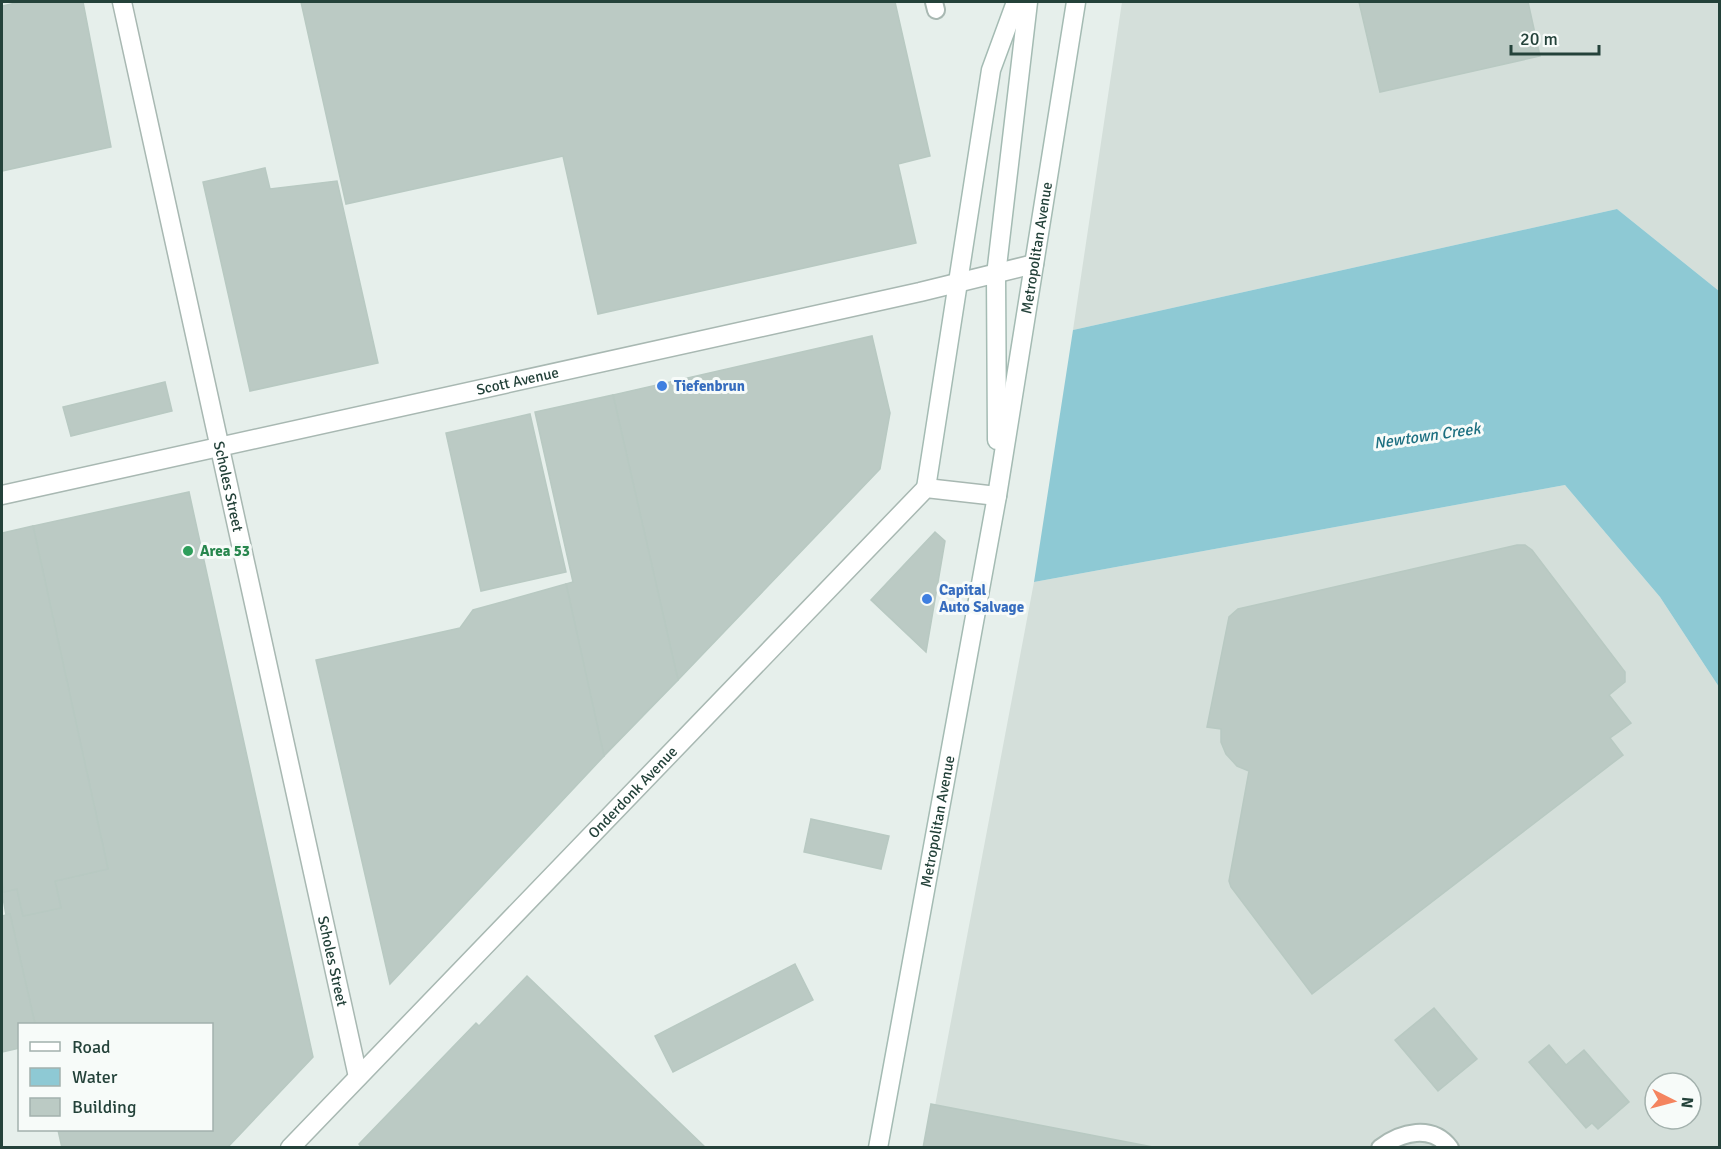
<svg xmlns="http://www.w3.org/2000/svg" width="1721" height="1149" viewBox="0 0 1721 1149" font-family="Signika,sans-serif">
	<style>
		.built { fill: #d4dfda; fill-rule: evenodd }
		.water { fill: #8ec9d4 }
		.building { fill: #bbcac4; stroke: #b8c9c2; stroke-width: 1.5 }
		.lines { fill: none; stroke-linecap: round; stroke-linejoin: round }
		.lane-casing { stroke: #a8b8b2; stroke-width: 20 }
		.street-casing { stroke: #a8b8b2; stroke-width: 21 }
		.secondary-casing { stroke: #a4bbb3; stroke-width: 21 }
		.lane { stroke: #fff; stroke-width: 16 }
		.street { stroke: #fff; stroke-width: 18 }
		.secondary { stroke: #fff; stroke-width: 18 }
		.shop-dot { fill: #3f7fe0; stroke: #f7fbf9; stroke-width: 2 }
		.leisure-dot { fill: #2e9e5b; stroke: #f7fbf9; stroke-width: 2 }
		.labels { text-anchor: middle; stroke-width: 6; stroke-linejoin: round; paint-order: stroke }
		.street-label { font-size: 15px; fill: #24423a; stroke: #f7fbf9 }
		.shop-label { font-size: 15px; font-weight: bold; fill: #366cbe; stroke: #f7fbf9; text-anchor: start }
		.leisure-label { font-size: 15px; font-weight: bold; fill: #27864d; stroke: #f7fbf9; text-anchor: start }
		.water-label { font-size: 16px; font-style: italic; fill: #1c6f80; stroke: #f7fbf9 }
	</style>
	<rect width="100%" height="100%" fill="#e6efeb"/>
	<g class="built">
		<polygon points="1122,2 1719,2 1719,291 1617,209 1073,330"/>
		<path d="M 1565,485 L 1660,597 L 1719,687 L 1719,1147 L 927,1148 L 1034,582 ZM 1655,1083 L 1691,1083 L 1691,1119 L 1655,1119 Z"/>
	</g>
	<polygon class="water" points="1617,209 1719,291 1719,687 1660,597 1565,485 1034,582 1073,330"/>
	<g class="building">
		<polygon points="20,2 83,2 111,147 2,171 2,6"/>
		<polygon points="301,2 895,2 930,156 898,164 916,243 598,314 563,156 346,204"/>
		<polygon points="1359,2 1528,2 1540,56 1380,92"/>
		<polygon points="265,168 270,189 337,181 378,363 250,391 203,182"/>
		<polygon points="872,336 890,413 880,469 678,680 613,395"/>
		<polygon points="165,382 172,411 71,436 63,407"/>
		<polygon points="613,395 678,680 604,756 566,584 573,582 535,412"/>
		<polygon points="530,414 566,572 481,591 446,433"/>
		<polygon points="189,492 313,1057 227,1148 62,1148 58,1130 212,1130 212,1024 35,1024 10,914 6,915 2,892 17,889 23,916 61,908 55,881 108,869 33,526"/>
		<polygon points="33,526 108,869 55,881 61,908 23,916 17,889 4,892 2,880 2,533"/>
		<polygon points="935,532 945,541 926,652 871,600"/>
		<polygon points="1517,545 1525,545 1532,550 1625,672 1625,682 1609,695 1631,723 1610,738 1623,755 1312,994 1231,887 1229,881 1249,771 1237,766 1226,754 1221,742 1221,729 1207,727 1229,617 1238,609"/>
		<polygon points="566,584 604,756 390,984 316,660 460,628 473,610"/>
		<polygon points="811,819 889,836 881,869 804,852"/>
		<polygon points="10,914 35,1024 20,1024 20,1048 2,1052 2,916"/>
		<polygon points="795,964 813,1000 673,1072 655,1036"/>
		<polygon points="527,976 706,1148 362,1148 359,1144 476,1023 479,1026"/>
		<polygon points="1434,1008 1477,1059 1438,1091 1395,1040"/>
		<polygon points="1549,1045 1566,1065 1584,1050 1629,1102 1598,1129 1592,1123 1586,1128 1529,1062"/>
		<polygon points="931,1104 1158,1148 923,1148"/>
	</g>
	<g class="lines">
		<g class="lane-casing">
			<g id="lane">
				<polyline points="934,2 936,10"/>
				<path d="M 1380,1148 C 1401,1132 1432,1124 1450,1148"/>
			</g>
		</g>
		<g class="street-casing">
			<g id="street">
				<path id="s1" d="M 122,2 L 358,1077"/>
				<path id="s2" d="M 2,495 L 920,292 L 1034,264"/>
				<path id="s3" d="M 290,1148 L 926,488 L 997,496"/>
			</g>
		</g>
		<g class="secondary-casing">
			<g id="secondary">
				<polyline points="997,440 996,275 1028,2"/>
				<polyline points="926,488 991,70 1016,2"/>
				<path id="s4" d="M 878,1148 L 997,496 L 1076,2"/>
			</g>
		</g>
		<use href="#lane" class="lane"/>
		<use href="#street" class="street"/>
		<use href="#secondary" class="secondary"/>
	</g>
	<g class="shop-dot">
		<circle cx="662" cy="386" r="6"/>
		<circle cx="927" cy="599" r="6"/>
	</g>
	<circle class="leisure-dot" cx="188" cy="551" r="6"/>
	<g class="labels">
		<g class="street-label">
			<text dy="5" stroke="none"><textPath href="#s4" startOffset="914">Metropolitan Avenue</textPath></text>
			<text dy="5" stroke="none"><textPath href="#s2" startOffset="528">Scott Avenue</textPath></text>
			<text dy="5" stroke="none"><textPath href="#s1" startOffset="496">Scholes Street</textPath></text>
			<text dy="5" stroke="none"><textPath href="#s3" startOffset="494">Onderdonk Avenue</textPath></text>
			<text dy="5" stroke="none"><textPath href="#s4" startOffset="332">Metropolitan Avenue</textPath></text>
			<text dy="5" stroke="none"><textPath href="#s1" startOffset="982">Scholes Street</textPath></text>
		</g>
		<g class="shop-label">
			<text x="674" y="391">Tiefenbrun</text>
			<text x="939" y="595">Capital<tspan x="939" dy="17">Auto Salvage</tspan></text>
		</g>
		<g class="leisure-label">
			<text x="200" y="556">Area 53</text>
		</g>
		<g class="water-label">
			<text transform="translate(1427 435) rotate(-8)" y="6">Newtown Creek</text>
		</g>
	</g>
	<rect width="1721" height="1149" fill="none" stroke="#24423a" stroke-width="6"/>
	<rect x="18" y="1023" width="195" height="108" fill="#f7fbf9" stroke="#a3b1ad" stroke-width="1.5"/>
	<rect x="30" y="1042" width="30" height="9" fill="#ffffff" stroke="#a3b1ad" stroke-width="1.5"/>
	<text x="72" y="1053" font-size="18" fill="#24423a">Road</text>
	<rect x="30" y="1068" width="30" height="18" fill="#8ec9d4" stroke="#a3b1ad" stroke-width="1.5"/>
	<text x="72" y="1083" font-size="18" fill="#24423a">Water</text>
	<rect x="30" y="1098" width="30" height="18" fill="#bbcac4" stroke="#a3b1ad" stroke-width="1.5"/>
	<text x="72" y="1113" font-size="18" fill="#24423a">Building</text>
	<g transform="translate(1673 1101) rotate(96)"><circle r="28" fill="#f7fbf9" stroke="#a3b1ad" stroke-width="1.5"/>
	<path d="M0-4.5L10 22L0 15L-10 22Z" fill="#f4845f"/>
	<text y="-9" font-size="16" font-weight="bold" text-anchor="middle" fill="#24423a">N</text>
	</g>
	<path d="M1511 45v9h88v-9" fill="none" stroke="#24423a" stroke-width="3"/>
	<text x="1520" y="45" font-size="18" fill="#24423a" stroke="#f7fbf9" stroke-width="4.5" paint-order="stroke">20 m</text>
</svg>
